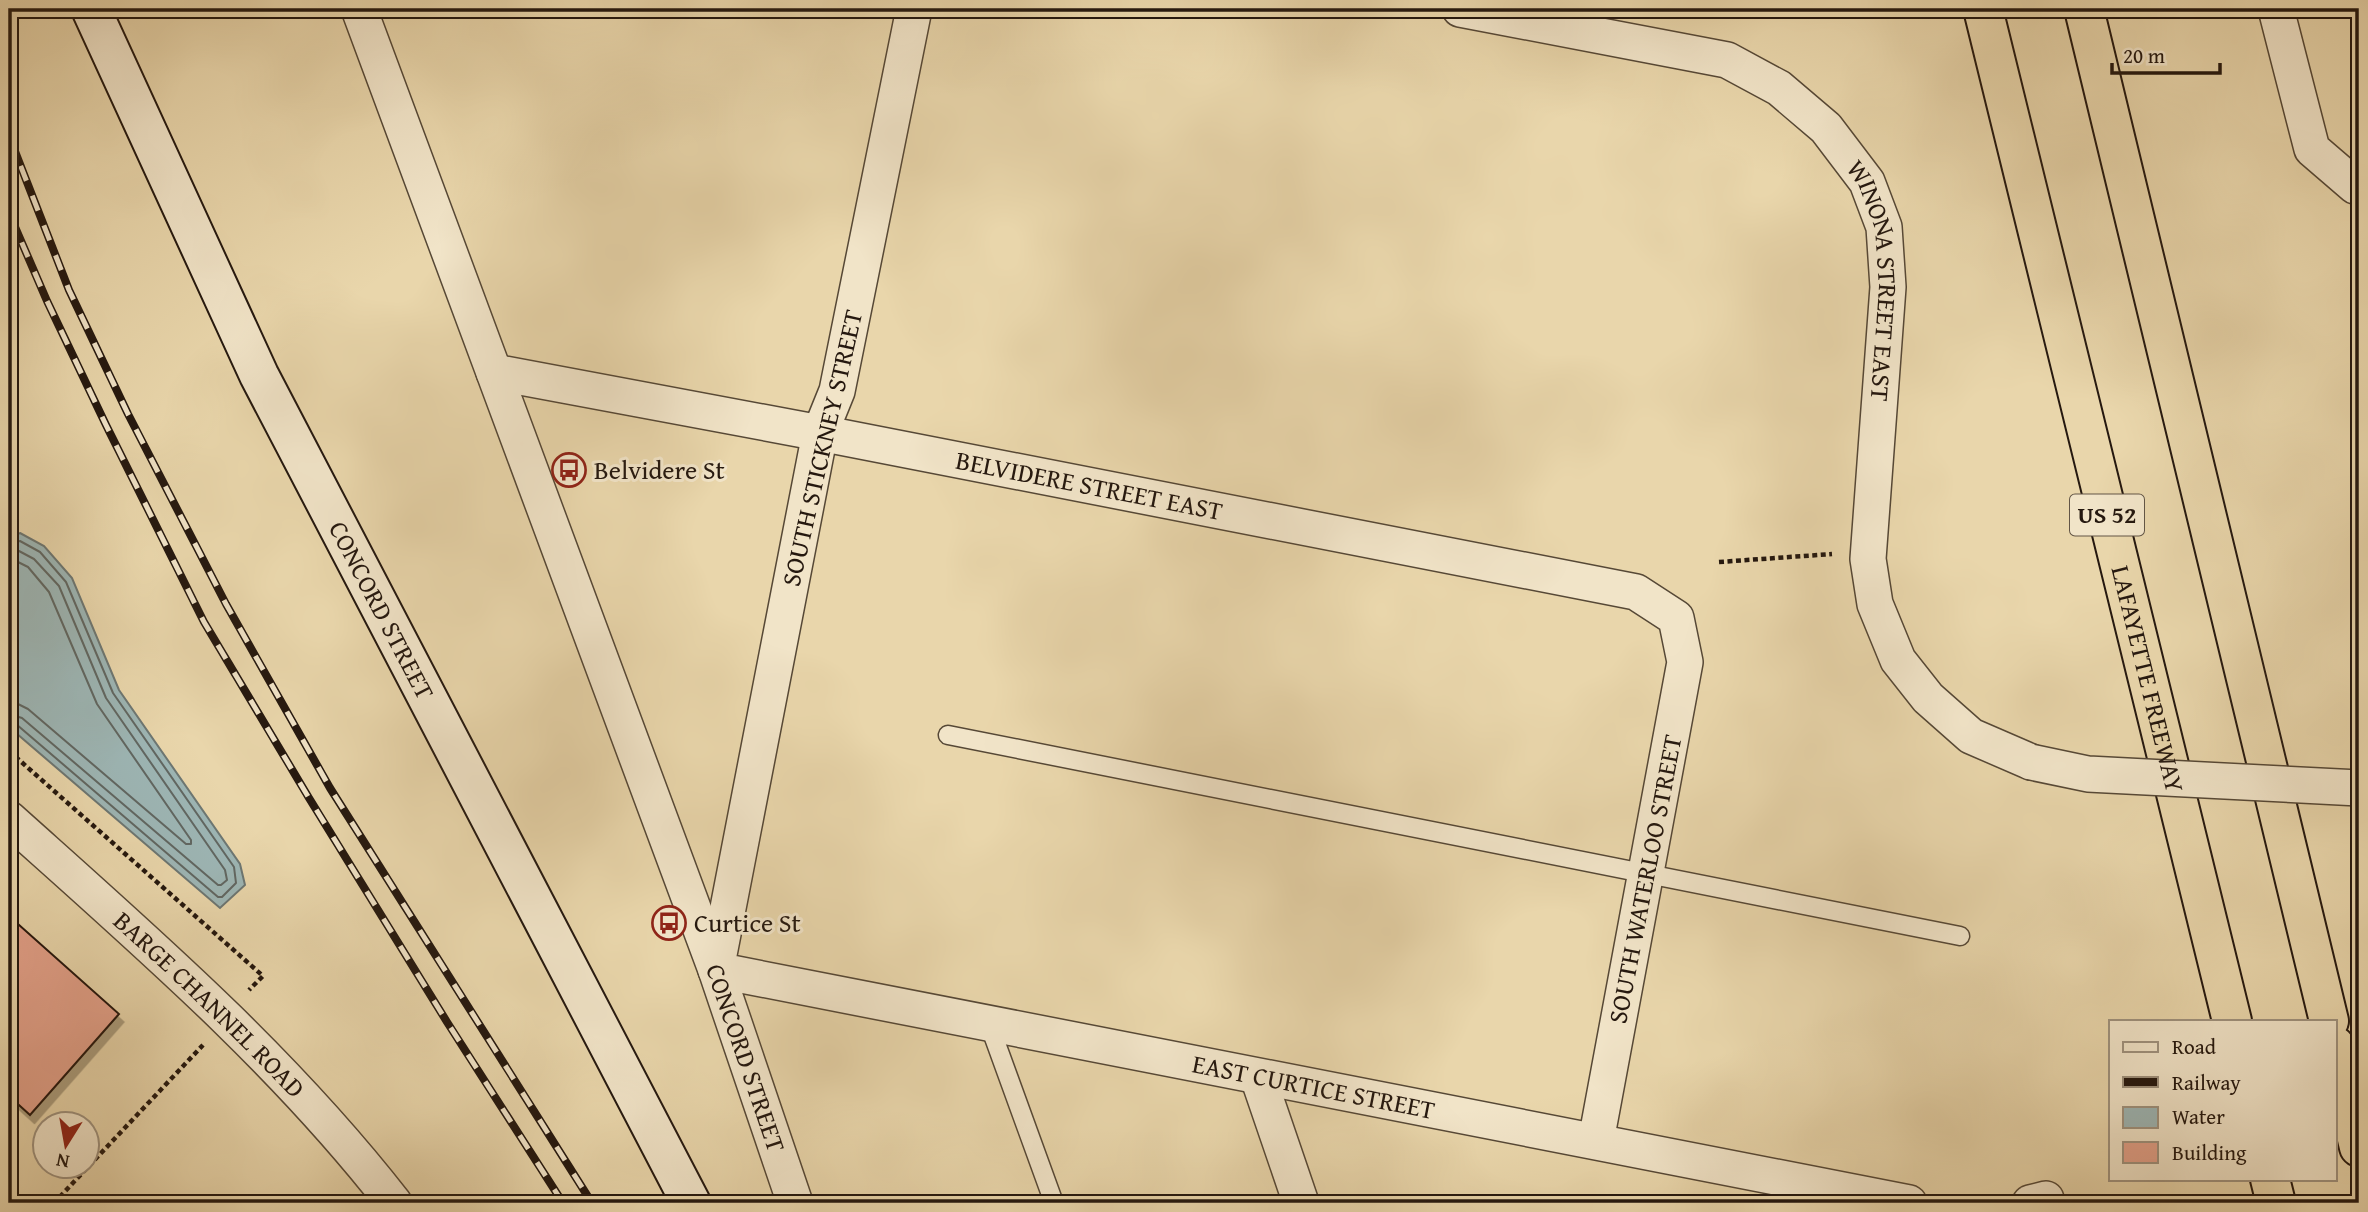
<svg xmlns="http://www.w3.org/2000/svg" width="2368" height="1212" viewBox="0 0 2368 1212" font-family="'Gentium Book Plus',serif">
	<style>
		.water { fill: #9db6b5; stroke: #6d7773; stroke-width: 2 }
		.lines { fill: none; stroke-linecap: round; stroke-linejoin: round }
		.shore { stroke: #616762; stroke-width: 2 }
		.building { fill: #e3a18a; stroke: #25180f; stroke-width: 2; filter: url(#shadow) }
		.service-casing { stroke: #564836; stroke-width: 21 }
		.minor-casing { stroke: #564836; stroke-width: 38 }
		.secondary-casing { stroke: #25180f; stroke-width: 42 }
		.motorway-casing { stroke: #25180f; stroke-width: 42 }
		.path { stroke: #25180f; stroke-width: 4.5; stroke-dasharray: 5 3.5; stroke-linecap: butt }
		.service { stroke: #f1e4c8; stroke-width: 18 }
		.minor { stroke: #f1e4c8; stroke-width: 35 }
		.secondary { stroke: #f1e4c8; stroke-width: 38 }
		.motorway { stroke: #e9d6ab; stroke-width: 38 }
		.rail-casing { stroke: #25180f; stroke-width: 8 }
		.rail { stroke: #f1e4c8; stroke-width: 5; stroke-dasharray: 16; stroke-linecap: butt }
		.minor-bridge-casing { stroke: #564836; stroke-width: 38; stroke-linecap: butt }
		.minor-bridge { stroke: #f1e4c8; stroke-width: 35 }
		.labels { text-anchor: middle; stroke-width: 6; stroke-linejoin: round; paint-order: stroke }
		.shield { fill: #f1e4c8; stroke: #625546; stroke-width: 2 }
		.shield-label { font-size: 24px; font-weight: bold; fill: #25180f }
		.street-label { font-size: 26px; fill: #25180f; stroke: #f1e4c8 }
		.poi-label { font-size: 26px; fill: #25180f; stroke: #f1e4c8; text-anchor: start }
	</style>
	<defs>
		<filter id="shadow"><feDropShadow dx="4.5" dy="8" stdDeviation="0" flood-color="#0004"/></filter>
	</defs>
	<rect width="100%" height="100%" fill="#e9d6ab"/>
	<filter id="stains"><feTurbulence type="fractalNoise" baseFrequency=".00286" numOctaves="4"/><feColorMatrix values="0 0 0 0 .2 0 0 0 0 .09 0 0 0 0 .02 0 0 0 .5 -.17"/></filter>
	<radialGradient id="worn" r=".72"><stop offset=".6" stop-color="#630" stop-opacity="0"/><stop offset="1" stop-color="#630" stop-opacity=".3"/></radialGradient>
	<polygon class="water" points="20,533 44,546 72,578 119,690 240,864 245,885 220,908 9,727 9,538"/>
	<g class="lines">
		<g class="shore">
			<polyline points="9,544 20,541 40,552 66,582 113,693 234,867 236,883 222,897 218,897 16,724 9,722"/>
			<polyline points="9,553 19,551 34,559 59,586 106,698 225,870 227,880 221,885 218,885 22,718 9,714"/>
			<polyline points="9,563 18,562 28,567 49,592 97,704 191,840 191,844 186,844 28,709 18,704 9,703"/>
		</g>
	</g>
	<polygon class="building" points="9,916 119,1014 30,1115 9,1096"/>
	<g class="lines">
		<g class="service-casing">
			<g id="service">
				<polyline points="948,735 1960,936"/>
				<polyline points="989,1024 1054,1203"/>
			</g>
		</g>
		<g class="minor-casing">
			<g id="minor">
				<path id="s1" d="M 359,9 L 716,970 L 795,1203"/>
				<path id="s2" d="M 914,9 L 837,391 L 820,433 L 716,970 L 1909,1203"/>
				<path id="s3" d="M 1460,9 L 1727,60 L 1779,88 L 1826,128 L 1867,182 L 1884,227 L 1888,287 L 1868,559 L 1875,604 L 1898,660 L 1928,698 L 1971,736 L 2031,762"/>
				<polyline points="2276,9 2312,149 2355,186 2359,187"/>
				<path id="s4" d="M 494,372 L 820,433 L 1636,592 L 1676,618 L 1685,662 L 1596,1141"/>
				<path id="s5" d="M 9,819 C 144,940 282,1059 394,1203"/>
				<polyline points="1258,1077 1301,1203"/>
				<polyline points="2030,1203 2046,1199"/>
			</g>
		</g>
		<g class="secondary-casing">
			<g id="secondary">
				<path id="s6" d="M 91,9 L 259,375 L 691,1203"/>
			</g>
		</g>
		<g class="motorway-casing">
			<g id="motorway">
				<path id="s7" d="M 1983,9 L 2232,1021"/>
				<polyline points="2084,9 2329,1021"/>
				<polyline points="2335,1046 2359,1147"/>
				<polyline points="2270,1179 2276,1203"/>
			</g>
		</g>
		<g class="path">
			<polyline points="1719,562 1832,554"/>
			<polyline points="9,751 263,976 249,990"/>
			<polyline points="54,1203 203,1045"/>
		</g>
		<use href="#service" class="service"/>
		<use href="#minor" class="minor"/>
		<use href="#secondary" class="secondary"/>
		<use href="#motorway" class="motorway"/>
		<g class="rail-casing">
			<g id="rail">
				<polyline points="9,136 69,290 128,414 226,604 330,788 592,1203"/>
				<polyline points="9,213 47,301 106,425 204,622 309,798 447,1022 563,1203"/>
			</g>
		</g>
		<use href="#rail" class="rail"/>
		<g class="minor-bridge-casing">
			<polyline id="minor-bridge" points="2031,762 2088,774 2359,788"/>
		</g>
		<use href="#minor-bridge" class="minor-bridge"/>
	</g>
	<defs>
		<g id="bus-ring" transform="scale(1.75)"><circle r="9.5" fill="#f1e4c8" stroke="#8f2418" stroke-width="1.5"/><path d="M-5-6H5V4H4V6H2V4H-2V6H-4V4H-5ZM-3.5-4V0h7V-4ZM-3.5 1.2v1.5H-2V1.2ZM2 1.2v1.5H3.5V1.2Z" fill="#8f2418"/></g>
	</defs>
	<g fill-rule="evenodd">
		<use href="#bus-ring" x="569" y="470"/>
		<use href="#bus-ring" x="669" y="923"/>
	</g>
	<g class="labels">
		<rect class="shield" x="2070" y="494.5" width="74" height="41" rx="5"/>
		<g class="shield-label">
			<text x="2107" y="523">US 52</text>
		</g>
		<g class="street-label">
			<text dy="9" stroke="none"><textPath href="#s3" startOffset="560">WINONA STREET EAST</textPath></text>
			<text transform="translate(822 448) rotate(-77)" y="9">SOUTH STICKNEY STREET</text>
			<text dy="9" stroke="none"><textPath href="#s4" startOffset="606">BELVIDERE STREET EAST</textPath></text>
			<text dy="9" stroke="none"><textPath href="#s6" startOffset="668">CONCORD STREET</textPath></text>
			<text dy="9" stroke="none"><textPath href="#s7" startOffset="690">LAFAYETTE FREEWAY</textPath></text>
			<text transform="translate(1645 879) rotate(-79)" y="9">SOUTH WATERLOO STREET</text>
			<text dy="9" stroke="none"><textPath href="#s5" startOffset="273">BARGE CHANNEL ROAD</textPath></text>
			<text dy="9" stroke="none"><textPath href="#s1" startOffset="1118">CONCORD STREET</textPath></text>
			<text dy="9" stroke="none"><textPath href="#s2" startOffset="1591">EAST CURTICE STREET</textPath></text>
		</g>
		<g class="poi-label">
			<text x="594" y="479">Belvidere St</text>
			<text x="694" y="932">Curtice St</text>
		</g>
	</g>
	<rect width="2368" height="1212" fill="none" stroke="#e9d6ab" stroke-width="35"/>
	<rect x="10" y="10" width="2347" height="1191" fill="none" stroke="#25180f" stroke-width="3.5"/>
	<rect x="18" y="18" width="2333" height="1177" fill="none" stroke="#25180f" stroke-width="2"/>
	<rect x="2109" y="1020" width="228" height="161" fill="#f1e4c8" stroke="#9f927e" stroke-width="2"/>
	<rect x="2123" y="1042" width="35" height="10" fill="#f1e4c8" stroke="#9f927e" stroke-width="2"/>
	<text x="2172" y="1054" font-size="21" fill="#25180f">Road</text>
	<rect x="2123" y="1077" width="35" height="10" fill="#25180f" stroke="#9f927e" stroke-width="2"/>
	<text x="2172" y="1090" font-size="21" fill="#25180f">Railway</text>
	<rect x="2123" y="1107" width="35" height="21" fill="#9db6b5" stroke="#9f927e" stroke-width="2"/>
	<text x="2172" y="1124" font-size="21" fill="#25180f">Water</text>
	<rect x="2123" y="1142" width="35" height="21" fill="#e3a18a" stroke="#9f927e" stroke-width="2"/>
	<text x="2172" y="1160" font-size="21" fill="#25180f">Building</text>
	<g transform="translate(66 1145) rotate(191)"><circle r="33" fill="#f1e4c8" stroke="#9f927e" stroke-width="2"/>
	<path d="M0-5L12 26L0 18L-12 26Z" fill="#8f2418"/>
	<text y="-10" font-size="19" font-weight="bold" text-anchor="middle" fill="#25180f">N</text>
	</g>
	<path d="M2112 63v10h108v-10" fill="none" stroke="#25180f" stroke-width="3.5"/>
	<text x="2123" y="63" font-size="21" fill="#25180f" stroke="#f1e4c8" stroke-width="5" paint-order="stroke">20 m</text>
	<rect width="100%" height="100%" filter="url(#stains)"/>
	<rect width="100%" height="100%" fill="url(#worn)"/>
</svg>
